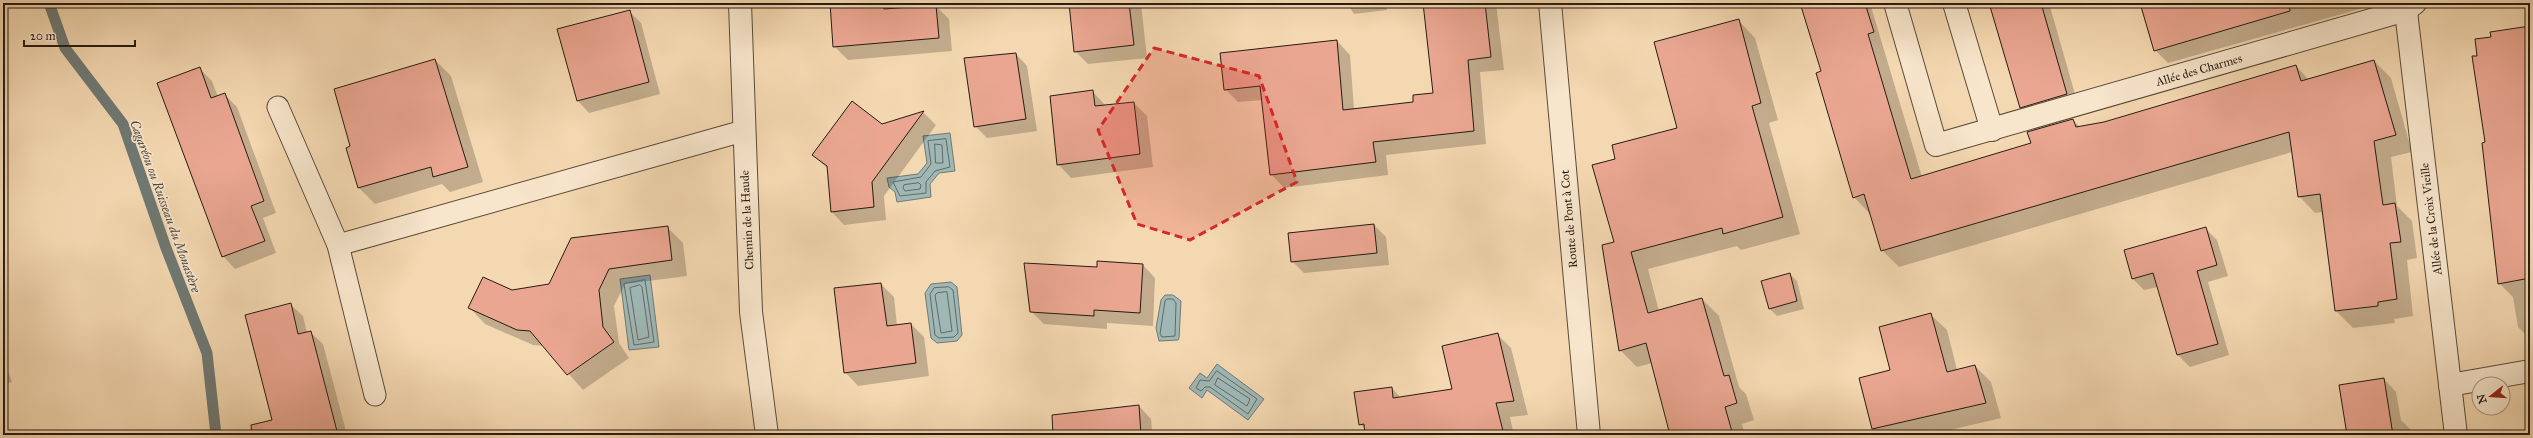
<svg xmlns="http://www.w3.org/2000/svg" width="2533" height="438" viewBox="0 0 2533 438" font-family="'IM FELL Great Primer',serif">
	<style>
		.water { fill: #9fb8b6; stroke: #6f7974 }
		.shadow { fill: #0003 }
		.lines { fill: none; stroke-linecap: round; stroke-linejoin: round }
		.shore { stroke: #636a64; stroke-width: 1 }
		.stream { stroke: #6f7974; stroke-width: 11 }
		.building { fill: #eaa691; stroke: #271b12 }
		.service-casing { stroke: #5a4a3a; stroke-width: 23 }
		.minor-casing { stroke: #5a4a3a; stroke-width: 24 }
		.tertiary-casing { stroke: #5a4a3a; stroke-width: 24 }
		.service { stroke: #f8e6cc; stroke-width: 21 }
		.minor { stroke: #f8e6cc; stroke-width: 22 }
		.tertiary { stroke: #f8e6cc; stroke-width: 22 }
		.marked { fill: #d62828; fill-opacity: 0.2; stroke: #d62828; stroke-width: 3; stroke-dasharray: 8 5; stroke-linejoin: round }
		.labels { text-anchor: middle; stroke-width: 3.5; stroke-linejoin: round; paint-order: stroke }
		.street-label { font-size: 12px; fill: #271b12; stroke: #f8e6cc }
		.water-label { font-size: 13px; font-style: italic; fill: #4b4a43; stroke: #f8e6cc }
	</style>
	<rect width="100%" height="100%" fill="#f4d8b1"/>
	<filter id="stains"><feTurbulence type="fractalNoise" baseFrequency=".005" numOctaves="4"/><feColorMatrix values="0 0 0 0 .2 0 0 0 0 .09 0 0 0 0 .02 0 0 0 .5 -.17"/></filter>
	<radialGradient id="worn" r=".72"><stop offset=".6" stop-color="#630" stop-opacity="0"/><stop offset="1" stop-color="#630" stop-opacity=".3"/></radialGradient>
	<g class="water">
		<polygon points="950,133 955,171 939,173 930,184 931,197 897,202 895,192 889,187 887,178 918,174 927,163 923,136"/>
		<polygon points="650,275 659,347 629,350 620,279"/>
		<polygon points="951,282 957,287 962,335 957,341 937,343 931,338 925,293 931,284"/>
		<polygon points="1165,295 1173,295 1181,301 1179,338 1178,340 1159,341 1156,328 1161,300"/>
		<polygon points="1217,364 1264,399 1248,420 1207,390 1202,398 1189,388 1200,373 1207,378"/>
	</g>
	<g class="shadow">
		<polygon points="831,3 895,3 896,9 936,6 949,19 952,51 848,60 834,46"/>
		<polygon points="1070,3 1141,3 1147,58 1088,64 1075,51"/>
		<polygon points="1347,3 1386,3 1387,10 1354,14"/>
		<polygon points="1439,3 1496,3 1504,70 1480,72 1486,144 1386,155 1388,175 1284,188 1271,174 1263,100 1238,102 1225,89 1337,41 1350,55 1354,109 1415,103 1435,94"/>
		<polygon points="1802,3 1870,3 1922,177 2032,144 2073,120 2081,128 2104,123 2296,66 2309,80 2374,61 2391,78 2412,152 2391,157 2397,206 2412,221 2417,258 2407,260 2413,316 2394,319 2395,323 2353,328 2336,311 2323,212 2315,213 2299,196 2292,152 1899,267 1882,250 1870,214 1854,197 1823,72"/>
		<polygon points="1990,3 2049,3 2079,108 2034,120 2021,107"/>
		<polygon points="2147,3 2381,3 2168,63 2155,50"/>
		<polygon points="629,11 641,23 660,94 589,113 578,101"/>
		<polygon points="1738,20 1755,38 1778,120 1769,123 1800,234 1741,250 1737,246 1648,269 1659,311 1702,299 1719,316 1739,387 1746,394 1754,420 1742,424 1745,435 1671,435 1652,363 1637,367 1620,350 1615,243 1617,159 1678,128"/>
		<polygon points="2530,27 2530,339 2518,327 2513,297 2499,283 2479,56 2492,38"/>
		<polygon points="1016,54 1027,66 1037,131 987,138 975,126"/>
		<polygon points="435,60 451,76 483,182 450,192 442,184 375,204 359,188 347,148 352,147"/>
		<polygon points="200,69 212,81 218,97 224,94 237,107 276,213 263,218 276,253 235,269 223,256"/>
		<polygon points="1093,92 1106,106 1134,103 1147,116 1153,167 1071,178 1058,164"/>
		<polygon points="924,113 936,125 884,196 886,220 844,225 832,212 828,169 813,155 882,125"/>
		<polygon points="1374,225 1386,237 1389,265 1304,273 1292,261"/>
		<polygon points="667,227 683,243 687,276 625,284 614,306 619,343 629,358 583,390 544,346 533,345 485,324 470,308 512,292 550,285"/>
		<polygon points="2205,228 2217,240 2228,276 2208,282 2229,355 2190,367 2178,355 2158,287 2144,290 2133,279"/>
		<polygon points="1142,264 1155,278 1153,326 1107,323 1107,329 1044,324 1031,311 1098,268"/>
		<polygon points="1790,274 1797,281 1804,309 1777,316 1770,309"/>
		<polygon points="881,284 894,297 897,326 911,324 924,337 929,376 858,386 845,372"/>
		<polygon points="290,304 303,316 307,333 310,332 323,344 347,435 277,435"/>
		<polygon points="1931,315 1947,330 1957,370 1975,366 1991,382 2001,418 1929,435 1879,435 1873,429 1891,371"/>
		<polygon points="1497,334 1511,348 1528,415 1510,417 1514,435 1371,435 1360,424 1392,388 1401,398 1453,390"/>
		<polygon points="3,357 12,382 3,385"/>
		<polygon points="2384,379 2396,392 2401,420 2411,430 2412,435 2348,435"/>
		<polygon points="1139,406 1151,419 1152,430 1157,435 1059,435"/>
		<polygon points="3,428 5,428 13,435 3,435"/>
		<polygon points="907,431 911,435 877,435"/>
	</g>
	<g class="lines">
		<g class="shore">
			<polygon points="946,139 950,167 935,171 926,182 926,193 900,196 893,182 921,177 931,164 928,141"/>
			<polygon points="935,144 942,145 943,163 936,163"/>
			<polygon points="919,183 921,185 920,189 905,191 903,188 904,185"/>
			<polygon points="645,280 654,342 634,345 624,284"/>
			<polygon points="640,285 642,287 649,337 638,340 630,288"/>
			<polygon points="949,287 953,290 958,333 954,337 939,338 935,335 930,294 934,288"/>
			<polygon points="947,292 952,331 941,333 935,295 937,293"/>
			<polygon points="1168,299 1173,299 1176,303 1175,336 1162,337 1160,334 1165,301"/>
			<polygon points="1217,371 1257,399 1248,414 1210,387 1205,387 1201,391 1196,388 1200,380 1209,381"/>
			<polygon points="1218,378 1250,399 1247,406 1215,385"/>
		</g>
		<polyline class="stream" points="49,3 65,48 123,124 166,248 207,353 216,435"/>
	</g>
	<g class="building">
		<polygon points="830,3 884,3 884,9 936,5 939,38 833,47"/>
		<polygon points="1069,3 1129,3 1134,45 1074,52"/>
		<polygon points="1423,3 1485,3 1491,57 1468,60 1474,131 1373,142 1376,162 1270,175 1260,86 1224,90 1220,53 1337,40 1343,110 1413,102 1413,95 1433,93"/>
		<polygon points="1800,3 1865,3 1874,32 1868,34 1911,179 2031,143 2027,132 2073,119 2076,127 2104,122 2296,65 2301,81 2374,60 2396,135 2374,141 2383,205 2395,203 2401,242 2390,243 2397,299 2378,302 2378,306 2335,311 2320,194 2298,197 2289,132 1881,251 1864,194 1853,198 1816,73 1821,71"/>
		<polygon points="1989,3 2041,3 2067,94 2020,108"/>
		<polygon points="2140,3 2289,3 2290,11 2154,51"/>
		<polygon points="630,10 649,82 577,101 557,29"/>
		<polygon points="1739,19 1761,103 1752,106 1783,217 1723,234 1722,228 1631,252 1648,313 1702,298 1724,376 1729,375 1737,403 1725,407 1733,435 1670,435 1646,343 1619,351 1602,245 1614,242 1592,165 1615,159 1612,145 1677,128 1654,42"/>
		<polygon points="2530,26 2530,278 2498,284 2482,143 2485,142 2472,56 2477,56 2475,39 2491,37 2490,32"/>
		<polygon points="1016,53 1026,119 974,127 964,58"/>
		<polygon points="435,59 468,167 433,177 431,167 358,188 346,148 350,146 334,89"/>
		<polygon points="200,67 211,98 225,93 264,201 251,206 265,241 222,257 157,83"/>
		<polygon points="1093,90 1095,106 1134,102 1140,154 1057,165 1050,96"/>
		<polygon points="852,101 882,124 924,111 872,182 874,207 831,212 827,166 812,155"/>
		<polygon points="1374,224 1377,253 1291,262 1288,233"/>
		<polygon points="668,226 672,260 609,269 599,290 603,327 614,342 567,375 530,331 517,330 468,308 483,277 512,290 549,284 571,238"/>
		<polygon points="2206,227 2217,265 2197,271 2218,344 2177,355 2153,273 2132,279 2124,250"/>
		<polygon points="1097,261 1143,264 1140,313 1094,310 1094,316 1030,312 1024,263 1097,267"/>
		<polygon points="1790,273 1797,301 1769,309 1761,281"/>
		<polygon points="881,283 887,326 911,323 916,363 844,373 834,288"/>
		<polygon points="291,303 298,334 311,331 338,435 252,435 251,425 272,420 245,315"/>
		<polygon points="1931,313 1947,372 1975,365 1986,403 1872,429 1859,378 1890,370 1879,327"/>
		<polygon points="1498,333 1514,401 1496,403 1504,435 1365,435 1364,424 1359,425 1354,392 1392,387 1393,398 1452,389 1442,346"/>
		<polygon points="2384,378 2393,435 2347,435 2339,385"/>
		<polygon points="1139,405 1141,435 1053,435 1052,415"/>
	</g>
	<g class="lines">
		<g class="service-casing">
			<g id="service">
				<polyline points="278,107 338,245 375,395"/>
				<polyline points="338,245 743,131"/>
			</g>
		</g>
		<g class="minor-casing">
			<g id="minor">
				<polyline points="740,3 751,312 767,435"/>
				<polyline points="1895,3 1936,145 2406,10 2415,3"/>
				<polyline points="1954,3 1992,130"/>
				<polyline points="2405,3 2456,435"/>
				<polyline points="2450,385 2530,371"/>
			</g>
		</g>
		<g class="tertiary-casing">
			<polyline id="tertiary" points="1550,3 1589,435"/>
		</g>
		<use href="#service" class="service"/>
		<use href="#minor" class="minor"/>
		<use href="#tertiary" class="tertiary"/>
	</g>
	<path class="marked" d="M 1154,48 L 1259,76 L 1297,182 L 1190,240 L 1137,224 L 1098,130 Z"/>
	<g class="labels">
		<g class="street-label">
			<text transform="translate(2199 70) rotate(-16)" y="4">Allée des Charmes</text>
			<text transform="translate(1569 219) rotate(-95)" y="4">Route de Pont à Cot</text>
			<text transform="translate(2431 219) rotate(-97)" y="4">Allée de la Croix Vieille</text>
			<text transform="translate(747 220) rotate(-93)" y="4">Chemin de la Haude</text>
		</g>
		<g class="water-label">
			<text transform="translate(166 206) rotate(70)" y="5">Cagaréou ou Ruisseau du Monastère</text>
		</g>
	</g>
	<rect width="2533" height="438" fill="none" stroke="#f4d8b1" stroke-width="16"/>
	<rect x="4" y="4" width="2525" height="430" fill="none" stroke="#271b12" stroke-width="2"/>
	<rect x="8" y="8" width="2517" height="422" fill="none" stroke="#271b12"/>
	<g transform="translate(2491 396) rotate(253)"><circle r="19" fill="#f8e6cc" stroke="#a49582"/>
	<path d="M0-3L7 15L0 10L-7 15Z" fill="#8f2418"/>
	<text y="-6" font-size="11" font-weight="bold" text-anchor="middle" fill="#271b12">N</text>
	</g>
	<path d="M24 40v6h111v-6" fill="none" stroke="#271b12" stroke-width="2"/>
	<text x="30" y="40" font-size="12" fill="#271b12" stroke="#f8e6cc" stroke-width="3" paint-order="stroke">20 m</text>
	<rect width="100%" height="100%" filter="url(#stains)"/>
	<rect width="100%" height="100%" fill="url(#worn)"/>
</svg>
